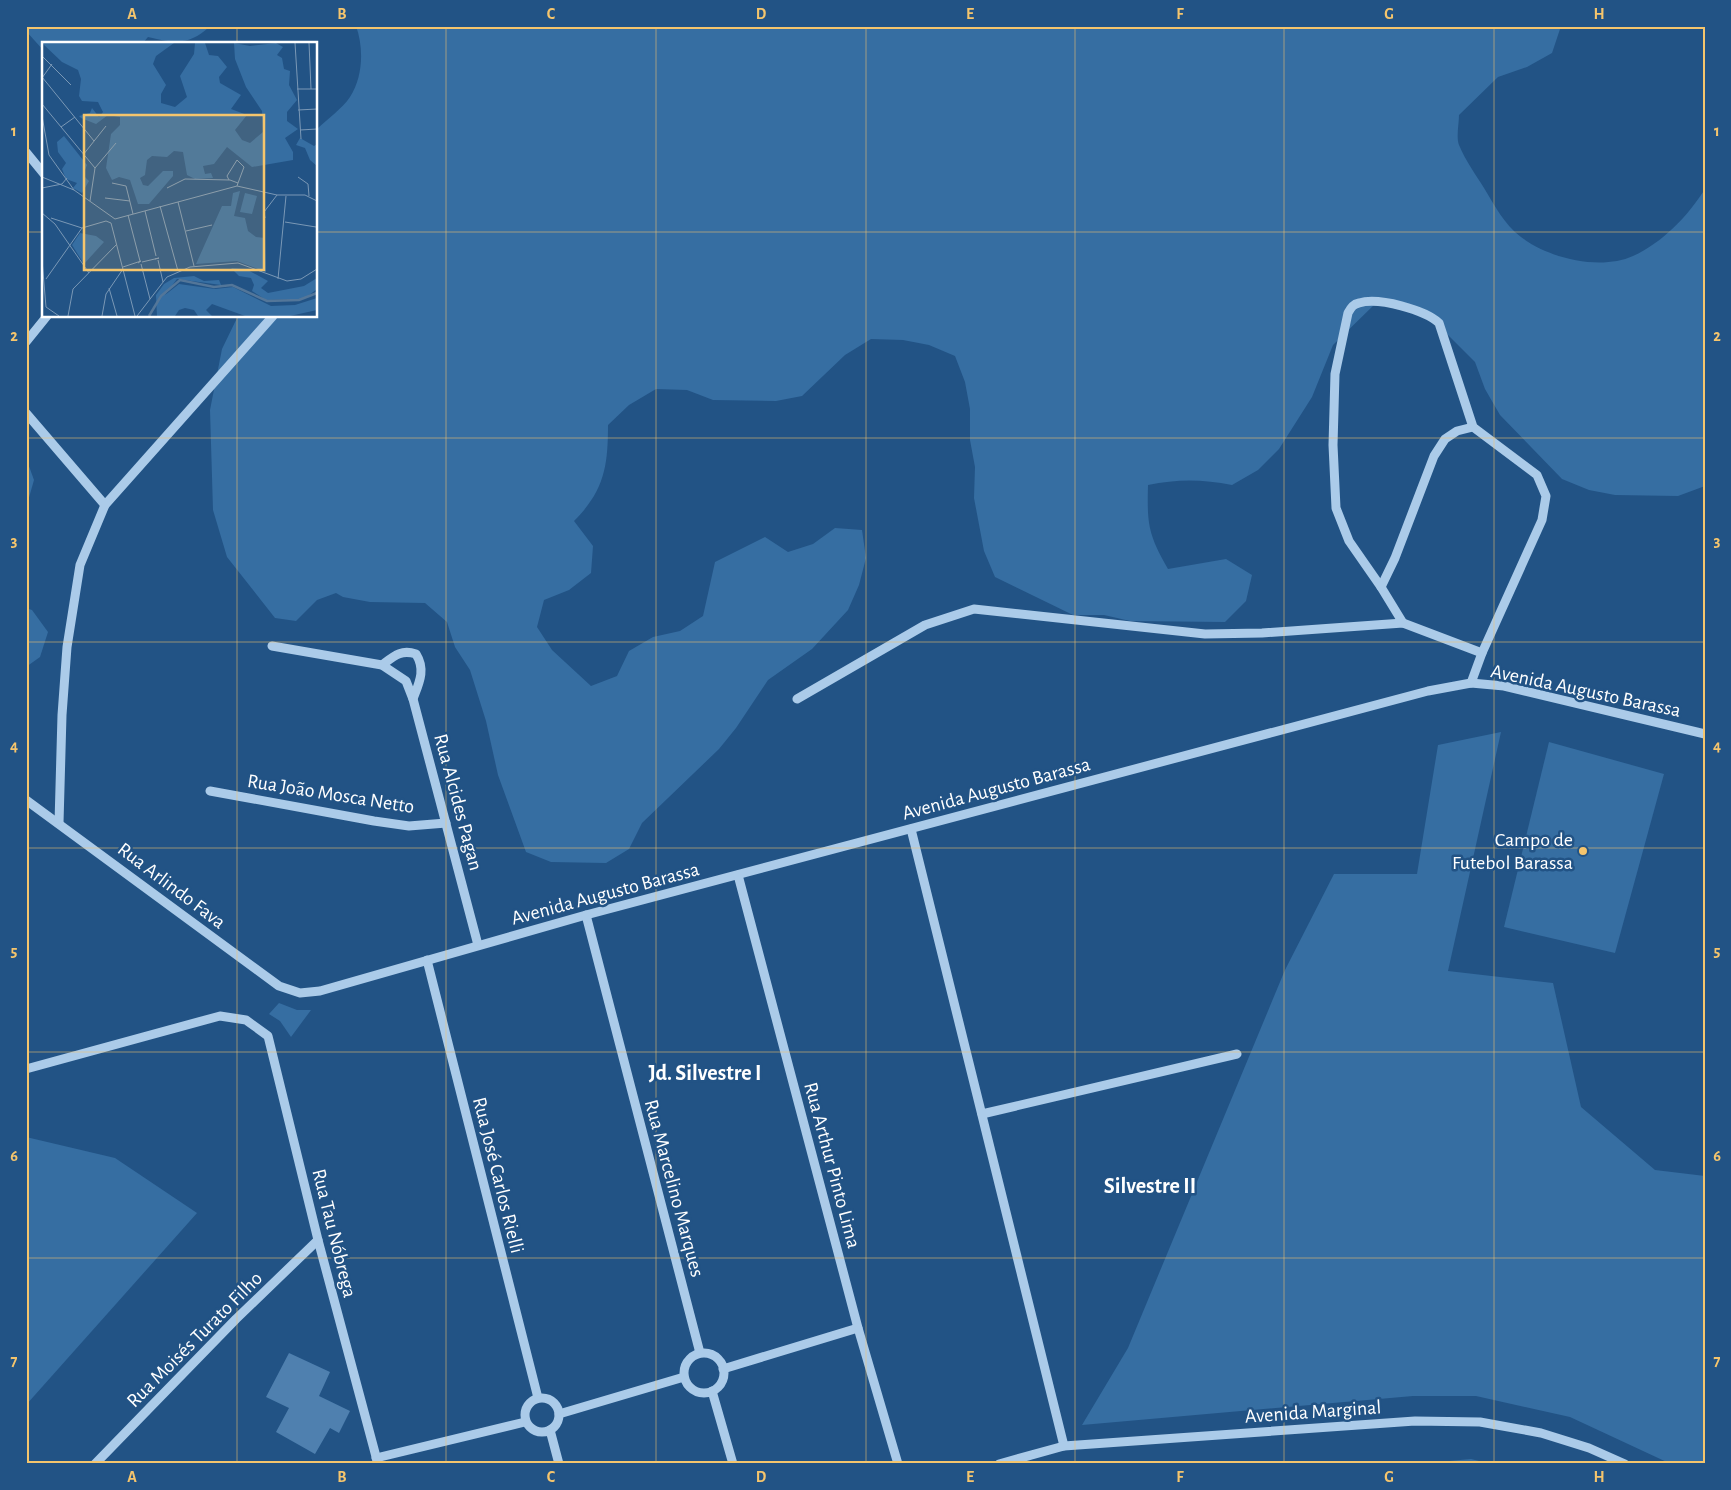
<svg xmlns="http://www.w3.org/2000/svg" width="1731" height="1490" viewBox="0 0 1731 1490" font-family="'Alegreya Sans',sans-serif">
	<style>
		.green { fill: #366ea2 }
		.building { fill: #4f80af }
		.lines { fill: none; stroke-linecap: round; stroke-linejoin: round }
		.minor { stroke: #abcbe9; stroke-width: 9 }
		.grid { fill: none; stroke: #f5c56d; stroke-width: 1; stroke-opacity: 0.55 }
		.poi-dot { fill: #f5c56d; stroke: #225385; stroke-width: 2 }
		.labels { text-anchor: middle; stroke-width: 5; stroke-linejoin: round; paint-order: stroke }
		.street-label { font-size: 20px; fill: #fff; stroke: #225385 }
		.poi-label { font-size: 20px; fill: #fff; stroke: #225385; text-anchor: end }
		.quarter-label { font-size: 22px; font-weight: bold; fill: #fff; stroke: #225385 }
		.inset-river { fill: none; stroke: #537699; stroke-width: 2.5 }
		.inset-road { fill: none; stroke: #7a98b6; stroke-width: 1 }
		.view { fill: #f5c56d; fill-opacity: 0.15; stroke: #f5c56d; stroke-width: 2.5 }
		.inset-edge { fill: none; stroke: #fff; stroke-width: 2.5 }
		.neatline { fill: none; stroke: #f5c56d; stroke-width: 2 }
		.grid-label { font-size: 16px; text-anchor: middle; font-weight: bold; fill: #f5c56d }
	</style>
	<rect width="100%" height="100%" fill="#225385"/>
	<g class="green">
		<path d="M 26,26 L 210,26 C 190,46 173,43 148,37 L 142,44 L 44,44 L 44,51 L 26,31 Z"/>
		<path d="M 356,26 L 1561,26 L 1552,53 L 1527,67 L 1498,77 L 1459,115 C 1459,124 1456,137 1459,145 C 1465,160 1476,175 1484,188 C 1495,206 1504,224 1521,237 C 1548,258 1600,271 1633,256 C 1662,243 1688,216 1705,189 L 1705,486 L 1678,496 L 1615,495 L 1589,490 L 1562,479 L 1500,415 L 1485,389 L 1475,362 L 1433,320 L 1407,304 L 1376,303 L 1333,345 L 1312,397 L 1279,449 L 1258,470 L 1232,485 C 1202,479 1177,479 1148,485 C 1147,524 1148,534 1168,569 L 1226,559 L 1252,575 L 1246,601 L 1225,622 L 1130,621 L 1104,615 L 1073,615 L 995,577 L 984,551 L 974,498 L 975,467 L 970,440 L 970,409 L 965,382 L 955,356 L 929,345 L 903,340 L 871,339 L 845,355 L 802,396 L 776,401 L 713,400 L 687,390 L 656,389 L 629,405 L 608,425 C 608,467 604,491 574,521 L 593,546 L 591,573 L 569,590 L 544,600 L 537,627 L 552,650 L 591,686 L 617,676 L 629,651 L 653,637 L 680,631 L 703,616 L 715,562 L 765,537 L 788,552 L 813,544 L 835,528 L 862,530 L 866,558 L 859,585 L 848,610 L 812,649 L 768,680 L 736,728 L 719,749 L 642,823 L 629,849 L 606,863 L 551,862 L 526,852 L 498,775 L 486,721 L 470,670 L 455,647 L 447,622 L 425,603 L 370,602 L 343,597 L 336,593 L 317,600 L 296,621 L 275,618 L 227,557 L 213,510 L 210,410 L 222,349 L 238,316 L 316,316 L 316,130 C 327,119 342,109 350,97 C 363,77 364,48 356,26 Z"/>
		<polygon points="26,458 34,480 26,508"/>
		<polygon points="26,608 32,610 48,632 40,657 26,667"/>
		<polygon points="1501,732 1448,971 1553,983 1581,1107 1655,1170 1705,1176 1705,1464 1671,1464 1570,1417 1476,1396 1413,1396 1082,1425 1128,1348 1285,970 1334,874 1417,874 1438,745"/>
		<polygon points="1549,742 1664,774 1615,953 1504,927"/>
		<polygon points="279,1003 297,1010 311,1010 291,1037 280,1021 269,1014"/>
		<polygon points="26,1137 115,1158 197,1213 26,1405"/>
		<polygon points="1471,1459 1491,1464 1416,1464"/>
	</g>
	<polygon class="building" points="289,1353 330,1372 319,1396 350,1411 339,1433 330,1428 315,1454 276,1432 289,1408 266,1397"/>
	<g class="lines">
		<g class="minor">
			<polyline points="26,152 44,174"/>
			<polyline points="26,342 47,316"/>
			<polyline points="26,413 105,505"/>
			<polyline points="1381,587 1395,558 1434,456 1445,439 1457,431 1473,427"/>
			<path d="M 1403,623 L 1381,587 L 1349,541 L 1336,508 L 1333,445 L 1335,374 L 1348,313 C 1351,308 1353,304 1359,303 C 1379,297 1425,310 1439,323 L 1473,427 L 1537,475 L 1546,496 L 1542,520 L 1482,653"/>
			<polyline points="272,646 382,665 406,681 413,699 478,945"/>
			<path d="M 382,665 C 394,656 401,649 416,654 C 426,670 419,683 413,699"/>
			<polyline points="797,699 925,625 974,609 1205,634 1262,633 1403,623 1482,653 1471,683"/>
			<polyline points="210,791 374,821 409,826 446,823"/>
			<polyline points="26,800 279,986 300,993 320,991 586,915 1428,691 1471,683 1504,686 1705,734"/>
			<polyline points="59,823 62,715 67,647 80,565 105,505 273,316"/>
			<polyline points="911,829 1064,1446"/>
			<polyline points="738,875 858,1328 898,1464"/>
			<polyline points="586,915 700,1353"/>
			<polyline points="427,960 538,1398"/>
			<polyline points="26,1069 220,1016 246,1020 268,1036 318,1240 378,1464"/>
			<polyline points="982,1114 1237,1054"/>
			<circle cx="704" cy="1373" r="20"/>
			<polyline points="723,1369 858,1328"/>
			<polyline points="712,1391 733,1464"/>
			<circle cx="542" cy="1415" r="17"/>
			<polyline points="559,1414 684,1377"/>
			<polyline points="550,1430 559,1464"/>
			<polyline points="376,1458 525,1422"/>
			<polyline points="95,1464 236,1319 318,1240"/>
			<polyline points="999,1464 1064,1446 1415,1421 1480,1422 1541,1433 1589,1448 1625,1464"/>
		</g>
	</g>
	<path class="grid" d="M 237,26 L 237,44M 446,26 L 446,1464M 656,26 L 656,1464M 866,26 L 866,1464M 1075,26 L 1075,1464M 1284,26 L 1284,1464M 1494,26 L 1494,1464M 26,232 L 44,232M 316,232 L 1705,232M 237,316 L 237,1464M 26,438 L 1705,438M 26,642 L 1705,642M 26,848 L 1705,848M 26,1052 L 1705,1052M 26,1258 L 1705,1258"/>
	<circle class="poi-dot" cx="1583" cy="851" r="5"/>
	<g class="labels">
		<g class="street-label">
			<text transform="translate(1586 690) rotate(12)" y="7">Avenida Augusto Barassa</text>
			<text transform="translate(996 788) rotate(-15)" y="7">Avenida Augusto Barassa</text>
			<text transform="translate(331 793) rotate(9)" y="7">Rua João Mosca Netto</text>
			<text transform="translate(459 802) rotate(75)" y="7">Rua Alcides Pagan</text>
			<text transform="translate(172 885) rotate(37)" y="7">Rua Arlindo Fava</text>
			<text transform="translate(605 893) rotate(-15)" y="7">Avenida Augusto Barassa</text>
			<text transform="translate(833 1165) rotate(75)" y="7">Rua Arthur Pinto Lima</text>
			<text transform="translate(499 1175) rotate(76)" y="7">Rua José Carlos Rielli</text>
			<text transform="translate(675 1188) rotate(75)" y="7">Rua Marcelino Marques</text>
			<text transform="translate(335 1233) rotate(76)" y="7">Rua Tau Nóbrega</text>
			<text transform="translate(194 1339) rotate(-45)" y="7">Rua Moisés Turato Filho</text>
			<text transform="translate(1313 1411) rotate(-4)" y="7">Avenida Marginal</text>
		</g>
		<g class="poi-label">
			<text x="1573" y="846">Campo de<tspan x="1573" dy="23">Futebol Barassa</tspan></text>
		</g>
		<g class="quarter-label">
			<text x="705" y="1080">Jd. Silvestre I</text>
			<text x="1150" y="1193">Silvestre II</text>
		</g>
	</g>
	<g transform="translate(42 42)">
		<rect width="275" height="275" fill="#225385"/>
		<path d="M 0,1 L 132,1 L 114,14 L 111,22 L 124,43 L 119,52 L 119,61 L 133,65 L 145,55 L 138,34 L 152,12 L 153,1 L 163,1 L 167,13 L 176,14 L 185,25 L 177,35 L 178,41 L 199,53 L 189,67 L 205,73 L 193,88 L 200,98 L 208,101 L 221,90 L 220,69 L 204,45 L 193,17 L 192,1 L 208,4 L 234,1 L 241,5 L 235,13 L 240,16 L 242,27 L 248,29 L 247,43 L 255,58 L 245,70 L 245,79 L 256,87 L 243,96 L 251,110 L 251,118 L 210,125 L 185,105 L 172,122 L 161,124 L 163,132 L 169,131 L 171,136 L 153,137 L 145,133 L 141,110 L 132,109 L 125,115 L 110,114 L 105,118 L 103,133 L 98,136 L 101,143 L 106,144 L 121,129 L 131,129 L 131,134 L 107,162 L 96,162 L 88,138 L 77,135 L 70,138 L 64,126 L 69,92 L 78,83 L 78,75 L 66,73 L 54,82 L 39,76 L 37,74 L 48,71 L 50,66 L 57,75 L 61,70 L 56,60 L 40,59 L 37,54 L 39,37 L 36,28 L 20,20 ZM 22,94 L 45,123 L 41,133 L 47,139 L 40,151 L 31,146 L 35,141 L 24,137 L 20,127 L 24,121 L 16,110 L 15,100 ZM 258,96 L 272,104 L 275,102 L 275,124 L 268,118 L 263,106 L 254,103 ZM 198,149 L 192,174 L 203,176 L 206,189 L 214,195 L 223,196 L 224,230 L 195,219 L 154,222 L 180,164 L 189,164 L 191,151 ZM 203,151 L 215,154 L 210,172 L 198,170 ZM 38,191 L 54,194 L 62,200 L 42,222 L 30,203 ZM 189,226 L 204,227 L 226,239 L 219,246 L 226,251 L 262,244 L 275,236 L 275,247 L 262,257 L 224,258 L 210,249 L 212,243 L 209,236 L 197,234 ZM 152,234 L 162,239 L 177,238 L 179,243 L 135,237 L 123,253 L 137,242 L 173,247 L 191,245 L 229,264 L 253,263 L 275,256 L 275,268 L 248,274 L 203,274 L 170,262 L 164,268 L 170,274 L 156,274 L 152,268 L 143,266 L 137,268 L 133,274 L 115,274 L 114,253 L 122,242 L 132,236 Z" fill="#366ea2"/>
		<path class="inset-river" d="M 107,274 L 119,254 L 138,238 L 172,245 L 190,243 L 225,259 L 257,258 L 275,251"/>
		<path class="inset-road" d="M 253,1 L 259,97M 267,1 L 269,47M 0,14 L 29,43M 0,35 L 52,99M 0,36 L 10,22M 255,47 L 275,47M 0,62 L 53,126M 256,68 L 275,67M 0,74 L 7,113 L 32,148M 19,85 L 33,75M 258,88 L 275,87M 41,113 L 64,84M 0,135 L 32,148 L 73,177 L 195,144 L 235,153 L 263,153 L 275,159M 256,135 L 266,142 L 267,154M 187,138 L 185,134 L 195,118 L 202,125 L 196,141M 70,141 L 84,144 L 91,172M 0,146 L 20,142 L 25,136M 125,146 L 143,137 L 188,138 L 196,141 L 195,144M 63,156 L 88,159M 48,159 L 53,126 L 74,101M 136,160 L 152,224M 118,164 L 136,229M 103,169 L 114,214M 0,171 L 13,182 L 47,231M 86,173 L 98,219M 9,176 L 40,186M 223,176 L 222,170 L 235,153M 243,180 L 274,185M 40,186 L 64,179 L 69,181 L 93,274M 144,189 L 170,183M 0,218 L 4,265 L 17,274M 116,218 L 121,240M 100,220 L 117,216 L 113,217M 99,222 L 108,257M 81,225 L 99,219 L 96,221M 4,237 L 40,186M 236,237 L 244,154M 67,246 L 75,274M 26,274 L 31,247 L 75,202M 60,274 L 64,252 L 81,227M 95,274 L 125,235 L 148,225 L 196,221 L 245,239 L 259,237 L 275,227"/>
		<path class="view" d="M 42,73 L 222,73 L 222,228 L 42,228 Z"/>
		<rect width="275" height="275" class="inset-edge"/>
	</g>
	<rect width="1731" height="1490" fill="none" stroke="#225385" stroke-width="55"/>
	<rect x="28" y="28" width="1676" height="1434" class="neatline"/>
	<g class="grid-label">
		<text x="132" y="19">A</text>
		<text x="342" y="19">B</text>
		<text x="551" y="19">C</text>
		<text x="761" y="19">D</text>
		<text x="970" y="19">E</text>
		<text x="1180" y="19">F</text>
		<text x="1389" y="19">G</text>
		<text x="1599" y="19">H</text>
		<text x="14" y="136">1</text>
		<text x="1717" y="136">1</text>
		<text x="14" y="341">2</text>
		<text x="1717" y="341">2</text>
		<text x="14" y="546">3</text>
		<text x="1717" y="546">3</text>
		<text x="14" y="751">4</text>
		<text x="1717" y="751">4</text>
		<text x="14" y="956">5</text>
		<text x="1717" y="956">5</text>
		<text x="14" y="1161">6</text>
		<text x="1717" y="1161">6</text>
		<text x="14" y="1366">7</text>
		<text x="1717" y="1366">7</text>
		<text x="132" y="1482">A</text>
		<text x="342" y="1482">B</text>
		<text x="551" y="1482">C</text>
		<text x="761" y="1482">D</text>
		<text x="970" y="1482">E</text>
		<text x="1180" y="1482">F</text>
		<text x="1389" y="1482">G</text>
		<text x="1599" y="1482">H</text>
	</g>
</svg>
